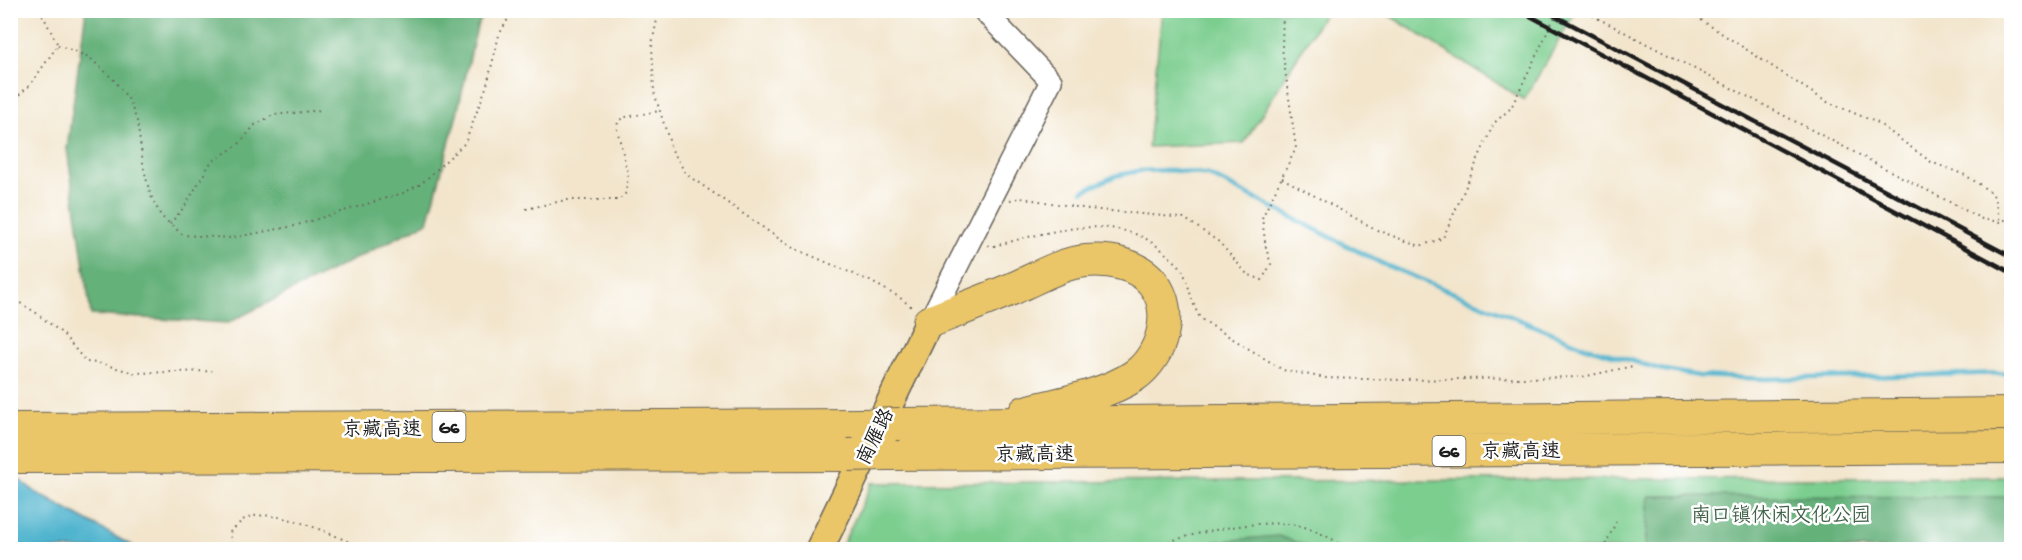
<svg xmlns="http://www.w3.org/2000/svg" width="2022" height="560" viewBox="0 0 2022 560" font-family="'Gochi Hand','LXGW WenKai TC',sans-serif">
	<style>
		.green { fill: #7cce8f; stroke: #4c7556; stroke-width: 1.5 }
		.forest { fill: #65b17a; stroke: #40664b; stroke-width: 1.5 }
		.water { fill: #4fb4ce; stroke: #366875; stroke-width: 1.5 }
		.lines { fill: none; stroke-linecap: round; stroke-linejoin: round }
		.stream { stroke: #4fb4ce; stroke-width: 4.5 }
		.minor-casing { stroke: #67625a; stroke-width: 24 }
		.major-casing { stroke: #67625a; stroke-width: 30 }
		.highway-casing { stroke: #67625a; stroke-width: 34 }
		.path { stroke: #67625a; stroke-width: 2; stroke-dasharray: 1.5 4.5; stroke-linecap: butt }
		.minor { stroke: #fff; stroke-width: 21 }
		.major { stroke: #eac669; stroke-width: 27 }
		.highway { stroke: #eac669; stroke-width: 32 }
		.rail { stroke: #1c1c1c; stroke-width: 4.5 }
		.highway-bridge-casing { stroke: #67625a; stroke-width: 34; stroke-linecap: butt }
		.highway-bridge { stroke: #eac669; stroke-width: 32 }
		.labels { text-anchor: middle; stroke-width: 5; stroke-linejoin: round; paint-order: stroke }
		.shield { fill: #fff; stroke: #606060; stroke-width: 1.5 }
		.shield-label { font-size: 18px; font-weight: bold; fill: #1c1c1c }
		.street-label { font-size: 20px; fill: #1c1c1c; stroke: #fff }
		.park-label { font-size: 20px; fill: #42634a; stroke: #fff }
	</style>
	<rect width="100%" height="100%" fill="#fff"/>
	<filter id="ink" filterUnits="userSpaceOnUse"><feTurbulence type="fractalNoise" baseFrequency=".0167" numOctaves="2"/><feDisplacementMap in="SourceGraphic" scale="12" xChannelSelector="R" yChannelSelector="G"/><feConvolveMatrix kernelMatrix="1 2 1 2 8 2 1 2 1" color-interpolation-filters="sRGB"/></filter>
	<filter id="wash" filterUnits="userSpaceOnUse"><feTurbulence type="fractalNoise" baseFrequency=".008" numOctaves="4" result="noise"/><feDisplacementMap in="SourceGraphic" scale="24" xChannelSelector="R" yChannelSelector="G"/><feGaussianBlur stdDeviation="1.35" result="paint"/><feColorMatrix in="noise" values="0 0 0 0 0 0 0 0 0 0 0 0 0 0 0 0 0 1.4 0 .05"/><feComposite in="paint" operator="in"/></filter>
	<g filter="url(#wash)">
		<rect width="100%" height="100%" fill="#f2e5cc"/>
		<g class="green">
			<polygon points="1162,11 1162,10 1326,11 1244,143 1148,147"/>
			<polygon points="1382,11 1576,11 1524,100"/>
			<polygon points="2011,477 2011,549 840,550 872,483"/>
		</g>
		<g class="forest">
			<polygon points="86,10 486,11 477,27 456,118 428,222 228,323 91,315 67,149"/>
			<polygon points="1649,496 2011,497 2011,549 1645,549"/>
			<polygon points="1278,536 1309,547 1183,549 1213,542"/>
		</g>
		<polygon class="water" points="11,473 37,493 138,549 11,549"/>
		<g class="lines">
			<polyline class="stream" points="1083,191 1115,176 1138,171 1171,170 1209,175 1383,264 1586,347 1659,369 1699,376 1767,379 2012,373"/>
		</g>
	</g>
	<g filter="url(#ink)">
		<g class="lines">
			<g class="minor-casing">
				<polyline id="minor" points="929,322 1051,81 983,10"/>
			</g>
			<g class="major-casing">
				<polyline id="major" points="819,550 929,322"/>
			</g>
			<g class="highway-casing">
				<g id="highway">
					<path d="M 929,322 C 957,311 986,300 1014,288 C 1037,278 1061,263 1086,261 C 1109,259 1138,264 1153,283 C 1176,312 1161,358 1134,376 C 1106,395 1057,404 1025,412"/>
					<polyline points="900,424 2012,414"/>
					<polyline points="10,429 862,425"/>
					<polyline points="887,454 2012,447"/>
					<polyline points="10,457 848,455"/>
				</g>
			</g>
			<g class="path">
				<polyline points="659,10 652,44 654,92 672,150 686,174 791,247 870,281 899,297 913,308"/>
				<polyline points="1582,10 1982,219 2000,222 2012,217"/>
				<polyline points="1686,10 1825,101 1878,123 1931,162 1965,175 1982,186 1994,196 2000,222"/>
				<polyline points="58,45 89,57 114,80 129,100 137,121 144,169 150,194 161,216 183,235 231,238 294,226 403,193 421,184 465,143 487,85 499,35 513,10"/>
				<polyline points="10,103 30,85 58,45 40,10"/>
				<polyline points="1282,178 1379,231 1420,246 1443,238 1494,123 1511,108 1558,10"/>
				<polyline points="1010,200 1021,198 1089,209 1184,218 1219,242 1247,274 1262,280 1271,264 1266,248 1262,218 1296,148 1282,48 1283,10"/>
				<polyline points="526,209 566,200 619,200 626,193 628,174 617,129 618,121 625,117 660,111"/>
				<polyline points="170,224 185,206 211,162 238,145 255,125 273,115 322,110"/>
				<path d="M 988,245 L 994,246 C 1048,232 1118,209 1164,252 C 1169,257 1177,262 1181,268 C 1190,283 1190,303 1201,319 L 1283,370 L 1326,378 L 1402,380 L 1582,377 L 1633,366"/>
				<polyline points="10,297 35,312 63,334 86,362 99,363 134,373 212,371"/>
				<path d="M 232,550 L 230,532 C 234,529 239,523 243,520 C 272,503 339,538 367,550"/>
				<path d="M 1140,550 C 1185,536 1249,518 1296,525 C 1314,528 1335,541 1352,550"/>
				<polyline points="1322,550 1336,542"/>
				<polyline points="1603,550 1616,522"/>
			</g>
			<use href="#minor" class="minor"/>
			<use href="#major" class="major"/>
			<use href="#highway" class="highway"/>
			<g class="rail">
				<polyline points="1519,10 2012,273"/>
				<polyline points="1544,10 2012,257"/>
			</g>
			<g class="highway-bridge-casing">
				<g id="highway-bridge">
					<polyline points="862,425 900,424"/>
					<polyline points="848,455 887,454"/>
				</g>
			</g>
			<use href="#highway-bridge" class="highway-bridge"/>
		</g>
	</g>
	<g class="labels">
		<g class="shield">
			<rect x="432.5" y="412" width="33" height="30" rx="4.5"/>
			<rect x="1432.5" y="436" width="33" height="30" rx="4.5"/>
		</g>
		<g class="shield-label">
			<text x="449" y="433">G6</text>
			<text x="1449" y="457">G6</text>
		</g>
		<g class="street-label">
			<text x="382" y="435">京藏高速</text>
			<text transform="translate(874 436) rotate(-64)" y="7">南雁路</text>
			<text x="1521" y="457">京藏高速</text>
			<text x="1035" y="460">京藏高速</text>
		</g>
		<g class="park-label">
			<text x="1781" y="521">南口镇休闲文化公园</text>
		</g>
	</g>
	<rect width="2022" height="560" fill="none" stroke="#fff" stroke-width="36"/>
</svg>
